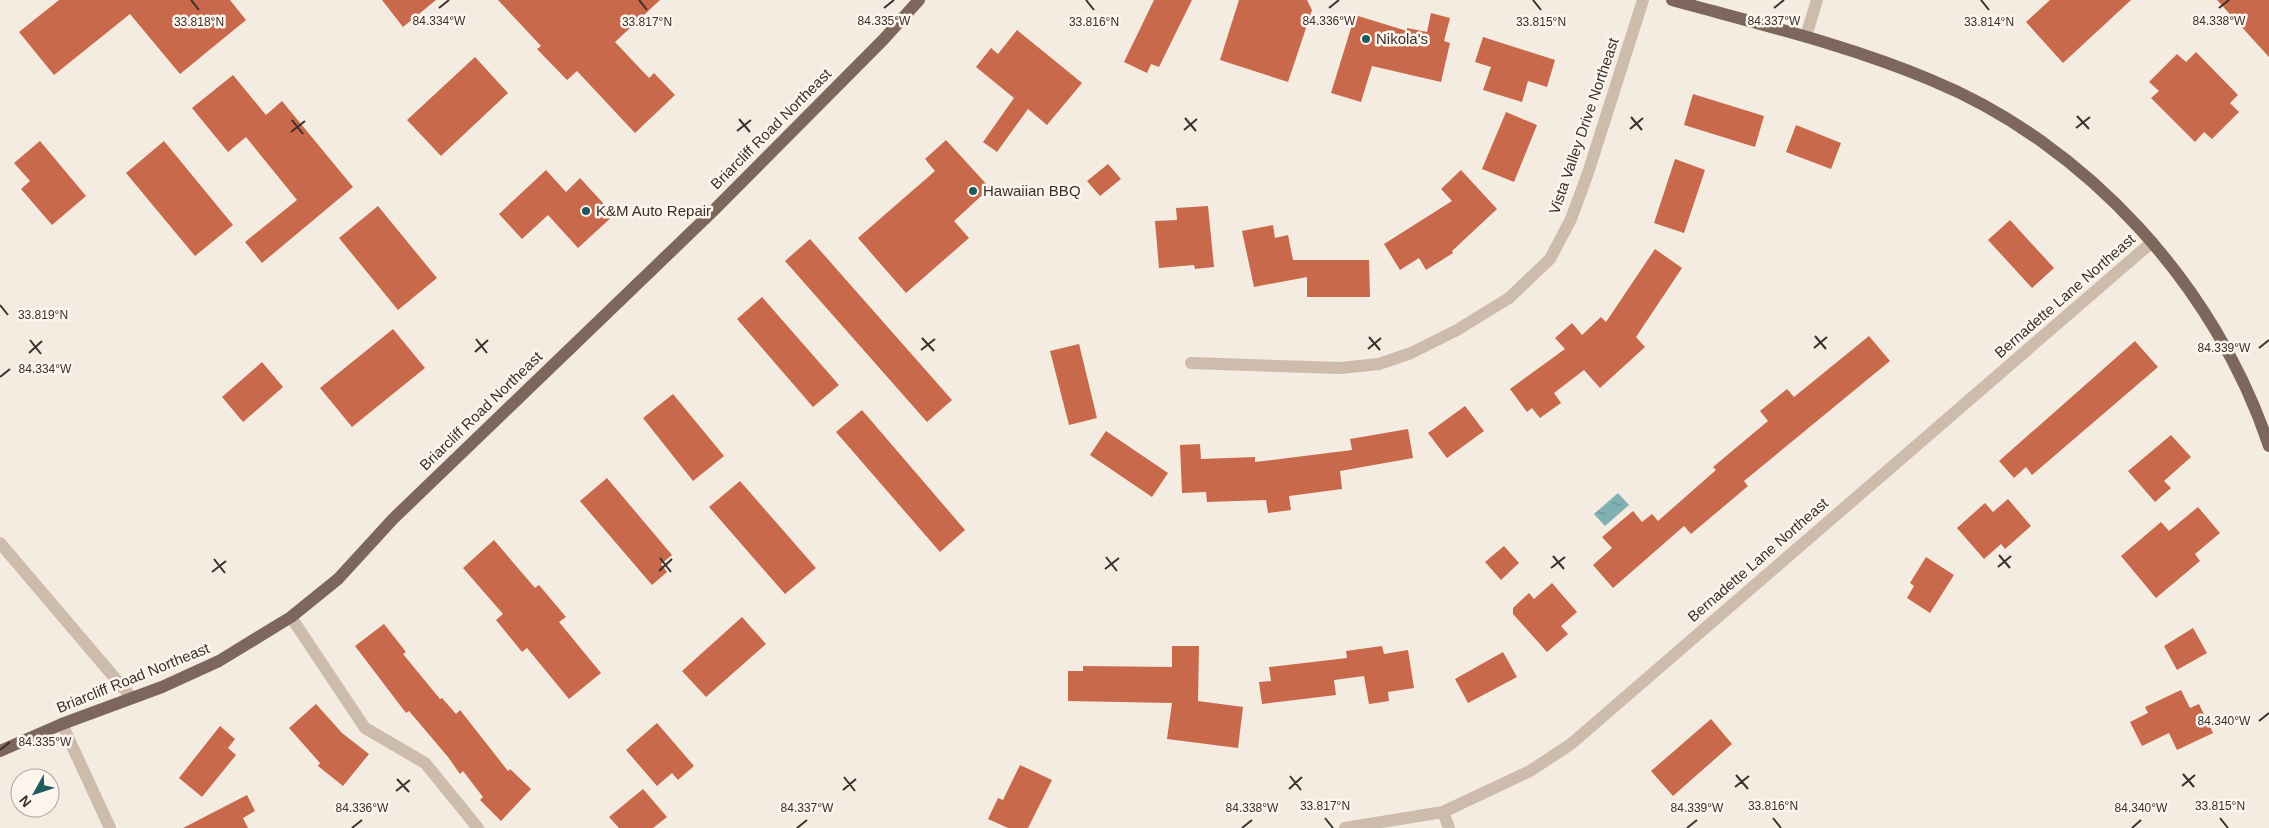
<svg xmlns="http://www.w3.org/2000/svg" width="2269" height="828" viewBox="0 0 2269 828" font-family="Helvetica,sans-serif">
	<style>
		.water { fill: url(#water-ripples) }
		.building { fill: #c8694b }
		.lines { fill: none; stroke-linecap: round; stroke-linejoin: round }
		.minor { stroke: #cdbbac; stroke-width: 12 }
		.major { stroke: #7d675c; stroke-width: 12 }
		.ticks { fill: none; stroke: #3b302b; stroke-width: 2 }
		.poi-dot { fill: #1f5a5e; stroke: #fbf5ee; stroke-width: 2 }
		.labels { text-anchor: middle; stroke-width: 5; stroke-linejoin: round; paint-order: stroke }
		.poi-label { font-size: 15px; fill: #3b302b; stroke: #fbf5ee; text-anchor: start }
		.street-label { font-size: 15px; fill: #3b302b; stroke: #fbf5ee }
		.ticks-label { font-size: 12px; text-anchor: middle; fill: #3b302b; stroke: #fbf5ee; stroke-width: 5; stroke-linejoin: round; paint-order: stroke }
	</style>
	<defs>
		<pattern id="water-ripples" width="26" height="14" patternUnits="userSpaceOnUse" patternTransform="scale(1.25)"><rect width="26" height="14" fill="#7fb0b2"/><path d="M2 4q2-2 4 0t4 0M15 11q2-2 4 0t4 0" fill="none" stroke="#699091"/></pattern>
	</defs>
	<rect width="100%" height="100%" fill="#f4ebe1"/>
	<polygon class="water" points="1618,493 1629,505 1605,526 1594,514"/>
	<g class="building">
		<polygon points="59,0 230,0 246,20 180,74 130,14 54,75 19,32"/>
		<polygon points="382,0 436,0 403,27"/>
		<polygon points="498,0 660,0 615,42 649,78 654,73 675,95 635,133 577,71 567,80 537,49 541,46"/>
		<polygon points="1154,0 1192,0 1159,67 1151,64 1147,73 1124,62"/>
		<polygon points="1239,0 1307,0 1312,10 1288,82 1220,60"/>
		<polygon points="2050,0 2131,0 2063,63 2026,22"/>
		<polygon points="2217,0 2269,0 2269,57"/>
		<polygon points="1431,13 1450,18 1444,41 1450,43 1441,82 1372,66 1361,102 1331,93 1355,15 1407,31 1407,28 1427,32"/>
		<polygon points="1017,30 1082,83 1047,125 1028,109 997,152 983,142 1014,98 976,67 991,48 998,54"/>
		<polygon points="1483,37 1555,60 1547,87 1528,81 1522,102 1483,90 1491,67 1475,62"/>
		<polygon points="2196,52 2238,95 2230,103 2239,112 2212,139 2204,132 2195,142 2151,98 2159,91 2149,82 2177,54 2186,62"/>
		<polygon points="475,57 508,93 441,156 407,120"/>
		<polygon points="233,75 266,115 282,101 353,187 262,263 245,242 297,200 246,137 228,152 192,108"/>
		<polygon points="1693,94 1764,116 1755,147 1684,125"/>
		<polygon points="1506,112 1537,125 1514,182 1482,169"/>
		<polygon points="1796,125 1841,143 1831,169 1786,152"/>
		<polygon points="946,140 990,188 954,221 969,238 906,293 858,238 935,171 925,159"/>
		<polygon points="40,141 86,196 52,225 21,189 30,181 14,163"/>
		<polygon points="164,141 233,225 195,256 126,173"/>
		<polygon points="1675,159 1705,170 1684,233 1654,223"/>
		<polygon points="1108,164 1121,179 1100,196 1087,181"/>
		<polygon points="546,170 566,192 580,178 614,215 578,248 548,215 522,239 499,214"/>
		<polygon points="1461,170 1497,209 1452,251 1453,253 1426,270 1419,258 1400,270 1384,244 1452,201 1441,189"/>
		<polygon points="378,206 437,278 398,310 339,238"/>
		<polygon points="1208,206 1214,267 1195,269 1194,265 1159,268 1155,221 1177,220 1176,208"/>
		<polygon points="2010,220 2054,268 2032,288 1988,240"/>
		<polygon points="1273,225 1275,238 1288,235 1293,260 1369,260 1370,297 1307,297 1307,277 1254,287 1242,231"/>
		<polygon points="810,239 952,400 927,422 785,261"/>
		<polygon points="1655,249 1682,268 1636,337 1645,347 1600,388 1584,370 1554,393 1561,403 1540,418 1532,408 1527,412 1510,389 1565,349 1555,338 1572,323 1582,335 1601,317 1606,322"/>
		<polygon points="762,297 839,385 813,407 737,319"/>
		<polygon points="393,329 425,368 352,427 320,388"/>
		<polygon points="1869,336 1890,361 1744,481 1748,486 1691,534 1684,526 1613,588 1593,565 1612,548 1602,537 1633,511 1642,522 1652,514 1658,521 1716,470 1713,467 1768,421 1760,411 1787,389 1794,397"/>
		<polygon points="2135,341 2158,367 2032,475 2026,467 2014,478 1999,461"/>
		<polygon points="1079,344 1097,418 1069,425 1050,351"/>
		<polygon points="262,362 283,387 243,422 222,397"/>
		<polygon points="673,394 724,456 693,481 643,418"/>
		<polygon points="1465,406 1484,431 1447,458 1428,433"/>
		<polygon points="862,410 965,530 940,552 836,432"/>
		<polygon points="1408,429 1413,458 1340,471 1342,489 1289,496 1291,510 1268,513 1266,500 1207,502 1206,492 1182,493 1180,445 1200,444 1201,459 1255,457 1255,462 1352,450 1350,439"/>
		<polygon points="1106,431 1168,473 1152,497 1090,455"/>
		<polygon points="2171,435 2191,457 2164,481 2171,488 2155,502 2128,471"/>
		<polygon points="607,478 672,555 661,564 667,572 652,585 580,501"/>
		<polygon points="740,481 816,568 785,594 709,507"/>
		<polygon points="2008,499 2031,526 2005,549 2001,544 1984,559 1957,528 1985,503 1993,512"/>
		<polygon points="2198,507 2220,533 2195,554 2200,561 2156,598 2121,556 2161,522 2169,531"/>
		<polygon points="494,540 535,588 539,585 566,617 559,622 601,673 569,699 527,648 522,652 496,620 503,614 463,568"/>
		<polygon points="1504,546 1519,563 1501,580 1485,562"/>
		<polygon points="1926,557 1954,575 1930,613 1907,598 1914,586 1910,583"/>
		<polygon points="1552,583 1577,612 1561,626 1568,634 1547,652 1513,614 1513,608 1529,593 1534,599"/>
		<polygon points="742,617 766,644 706,697 682,671"/>
		<polygon points="384,624 406,652 403,654 440,699 442,698 456,714 460,710 508,771 510,769 531,789 501,821 480,800 483,797 463,771 460,774 448,757 409,711 406,713 355,646"/>
		<polygon points="2193,628 2207,653 2177,670 2164,646"/>
		<polygon points="1172,646 1199,646 1198,701 1243,707 1238,748 1167,739 1172,703 1068,701 1068,671 1083,671 1083,666 1172,667"/>
		<polygon points="1382,646 1384,654 1408,650 1414,688 1388,692 1389,701 1369,704 1364,676 1334,680 1336,695 1262,704 1259,682 1271,681 1269,667 1347,658 1346,651"/>
		<polygon points="1503,652 1517,677 1468,703 1455,679"/>
		<polygon points="2181,690 2190,708 2199,704 2213,733 2177,750 2169,733 2142,746 2130,722 2148,713 2145,707"/>
		<polygon points="316,704 342,733 369,754 343,786 318,766 320,763 289,728"/>
		<polygon points="1711,719 1732,744 1673,796 1651,771"/>
		<polygon points="657,723 694,766 678,780 672,773 657,786 626,750"/>
		<polygon points="220,726 235,739 228,748 236,755 202,797 179,778"/>
		<polygon points="1020,765 1052,780 1028,828 1008,828 988,819 998,798 1003,800"/>
		<polygon points="643,789 667,817 653,828 619,828 609,817"/>
		<polygon points="247,795 255,811 243,818 248,828 183,828"/>
	</g>
	<g class="lines">
		<g class="minor">
			<polyline points="1806,36 1817,0"/>
			<polyline points="1191,363 1340,368 1379,364 1411,353 1457,330 1509,298 1550,259 1571,219 1588,173 1643,0"/>
			<polyline points="0,543 131,697"/>
			<polyline points="291,617 365,728 425,763 478,828"/>
			<polyline points="62,724 110,828"/>
			<polyline points="1443,812 1449,828"/>
			<polyline points="1345,828 1443,812 1530,771 1571,744 2152,242"/>
		</g>
		<g class="major">
			<path d="M 1672,0 C 1759,24 1848,45 1931,80 C 2087,144 2216,287 2269,446"/>
			<polyline points="0,751 62,724 162,687 219,661 291,617 338,579 393,519 711,213 883,40 919,0"/>
		</g>
	</g>
	<path class="ticks" d="M 191,0 L 199,10M 639,0 L 647,10M 1086,0 L 1094,10M 1533,0 L 1541,10M 1981,0 L 1989,10M 439,8 L 449,0M 884,8 L 894,0M 1329,8 L 1339,0M 1774,8 L 1784,0M 2219,8 L 2229,0M 2077,116 L 2089,129M 1631,117 L 1642,130M 1185,118 L 1196,131M 739,119 L 750,132M 292,120 L 303,134M 2076,128 L 2090,117M 1630,129 L 1643,118M 1184,130 L 1197,119M 737,131 L 751,120M 291,132 L 305,121M 0,305 L 8,315M 1815,336 L 1826,349M 1369,337 L 1380,350M 922,338 L 934,351M 476,339 L 487,353M 30,340 L 41,354M 1814,348 L 1827,337M 2259,348 L 2269,340M 1368,349 L 1381,338M 921,350 L 935,339M 475,352 L 488,340M 29,353 L 42,341M 0,377 L 10,369M 1999,555 L 2010,568M 1553,556 L 1564,569M 1106,557 L 1117,571M 660,558 L 671,572M 214,559 L 225,573M 1998,567 L 2011,556M 1551,568 L 1565,557M 1105,569 L 1119,558M 659,571 L 672,559M 212,572 L 226,561M 2259,721 L 2269,713M 0,750 L 10,742M 2183,774 L 2194,787M 1736,775 L 1748,789M 1290,776 L 1301,790M 844,777 L 855,791M 397,779 L 409,792M 2182,786 L 2195,775M 1735,787 L 1749,776M 1289,789 L 1302,777M 843,790 L 856,779M 396,791 L 410,780M 1325,818 L 1333,828M 1773,818 L 1781,828M 2220,818 L 2228,828M 352,828 L 362,820M 797,828 L 807,820M 1242,828 L 1252,820M 1687,828 L 1697,820M 2132,828 L 2141,820"/>
	<g class="poi-dot">
		<circle cx="1366" cy="39" r="5"/>
		<circle cx="973" cy="191" r="5"/>
		<circle cx="586" cy="211" r="5"/>
	</g>
	<g class="labels">
		<g class="poi-label">
			<text x="1376" y="44">Nikola's</text>
			<text x="983" y="196">Hawaiian BBQ</text>
			<text x="596" y="216">K&amp;M Auto Repair</text>
		</g>
		<g class="street-label">
			<text transform="translate(1584 126) rotate(-71)" y="5">Vista Valley Drive Northeast</text>
			<text transform="translate(771 129) rotate(-45)" y="5">Briarcliff Road Northeast</text>
			<text transform="translate(2065 296) rotate(-41)" y="5">Bernadette Lane Northeast</text>
			<text transform="translate(481 411) rotate(-44)" y="5">Briarcliff Road Northeast</text>
			<text transform="translate(1758 560) rotate(-41)" y="5">Bernadette Lane Northeast</text>
			<text transform="translate(133 678) rotate(-22)" y="5">Briarcliff Road Northeast</text>
		</g>
	</g>
	<g class="ticks-label">
		<text x="439" y="25">84.334°W</text>
		<text x="884" y="25">84.335°W</text>
		<text x="1329" y="25">84.336°W</text>
		<text x="1774" y="25">84.337°W</text>
		<text x="2219" y="25">84.338°W</text>
		<text x="199" y="26">33.818°N</text>
		<text x="647" y="26">33.817°N</text>
		<text x="1094" y="26">33.816°N</text>
		<text x="1541" y="26">33.815°N</text>
		<text x="1989" y="26">33.814°N</text>
		<text x="43" y="319">33.819°N</text>
		<text x="2224" y="352">84.339°W</text>
		<text x="45" y="373">84.334°W</text>
		<text x="2224" y="725">84.340°W</text>
		<text x="45" y="746">84.335°W</text>
		<text x="1325" y="810">33.817°N</text>
		<text x="1773" y="810">33.816°N</text>
		<text x="2220" y="810">33.815°N</text>
		<text x="362" y="812">84.336°W</text>
		<text x="807" y="812">84.337°W</text>
		<text x="1252" y="812">84.338°W</text>
		<text x="1697" y="812">84.339°W</text>
		<text x="2141" y="812">84.340°W</text>
	</g>
	<g transform="translate(35 793) rotate(230)"><circle r="24" fill="#fbf5ee" stroke="#aea6a0"/>
	<path d="M0-4L9 19L0 12L-9 19Z" fill="#1f5a5e"/>
	<text y="-8" font-size="14" font-weight="bold" text-anchor="middle" fill="#3b302b">N</text>
	</g>
</svg>
